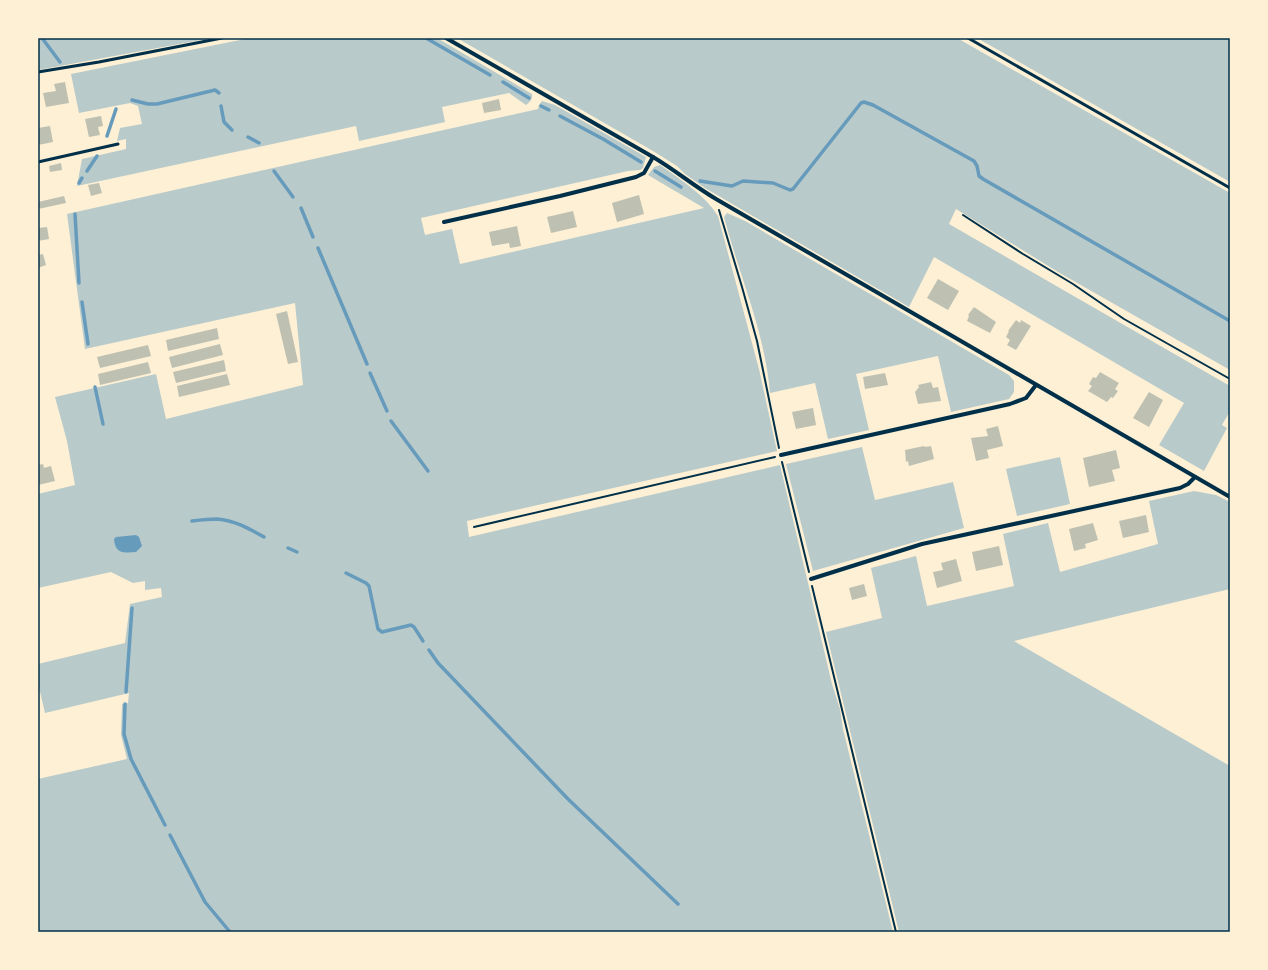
<svg xmlns="http://www.w3.org/2000/svg" width="1268" height="970" viewBox="0 0 1268 970" font-family="Rubik,sans-serif">
	<style>
		.green { fill: #b9caca }
		.water { fill: #669bbc }
		.lines { fill: none; stroke-linecap: round; stroke-linejoin: round }
		.stream { stroke: #669bbc; stroke-width: 3.5 }
		.building { fill: #bec0b2 }
		.path { stroke: #003049; stroke-width: 2 }
		.service { stroke: #003049; stroke-width: 3 }
		.minor { stroke: #003049; stroke-width: 4 }
		.neatline { fill: none; stroke: #003049; stroke-width: 1.5 }
	</style>
	<rect width="100%" height="100%" fill="#fdf0d5"/>
	<g class="green">
		<polygon points="38,38 212,38 38,70"/>
		<path d="M 250,38 L 437,38 L 532,94 C 533,99 530,102 526,105 L 509,93 L 442,107 L 445,122 L 359,141 L 356,126 L 77,186 L 82,159 L 126,149 L 126,139 L 117,141 L 120,128 L 142,124 L 138,106 L 130,103 L 79,113 L 71,74 Z"/>
		<polygon points="457,38 957,38 1230,193 1230,370 1058,272 956,209 949,224 1230,386 1230,411 1222,425 1227,428 1204,471 1159,445 1184,403 934,257 909,307 705,188 685,174 677,166 653,151"/>
		<polygon points="977,38 1230,38 1230,182"/>
		<path d="M 542,101 L 555,105 L 646,157 L 643,168 L 640,170 L 628,171 L 421,218 L 425,235 L 452,229 L 460,264 L 704,208 L 648,175 L 654,167 L 660,165 C 681,180 704,194 718,216 L 759,369 L 777,451 L 467,521 L 469,537 L 780,465 L 832,684 L 840,709 L 843,729 L 893,932 L 38,932 L 38,779 L 127,759 L 121,735 L 122,704 L 128,703 L 129,693 L 45,713 L 38,683 L 38,664 L 125,643 L 130,604 L 162,597 L 161,588 L 145,590 L 145,581 L 133,583 L 111,572 L 38,588 L 38,494 L 75,485 L 67,441 L 55,397 L 156,374 L 166,419 L 303,385 L 295,303 L 85,349 L 67,214 L 538,109 L 539,105 Z"/>
		<path d="M 727,213 L 745,221 L 1009,375 L 1014,381 L 1014,392 L 1009,399 L 951,412 L 938,356 L 856,374 L 869,430 L 828,439 L 815,383 L 770,393 C 765,332 739,275 724,217 Z"/>
		<polygon points="862,447 875,500 953,482 964,528 813,571 786,464"/>
		<polygon points="1060,457 1070,504 1017,516 1006,469"/>
		<polygon points="1194,491 1216,495 1230,502 1230,589 1014,641 1230,766 1230,932 899,932 826,632 882,618 871,568 916,556 927,606 1014,586 1003,534 1048,523 1060,572 1158,544 1149,501"/>
	</g>
	<path class="water" d="M 136,535 L 139,537 L 142,546 L 136,552 C 124,553 115,554 114,539 L 116,537 Z"/>
	<g class="lines">
		<g class="stream">
			<polyline points="42,38 60,62"/>
			<polyline points="426,38 490,75"/>
			<polyline points="503,82 529,98"/>
			<polyline points="132,100 148,104 157,104 215,90 219,93"/>
			<polyline points="221,106 224,122 232,130"/>
			<polyline points="541,106 549,110"/>
			<polyline points="560,116 603,139 641,162"/>
			<polyline points="107,136 116,109"/>
			<polyline points="248,137 259,143"/>
			<polyline points="87,171 97,156"/>
			<polyline points="274,171 293,197"/>
			<polyline points="655,171 681,187"/>
			<polyline points="700,181 732,186 743,181 773,183 790,190 793,189 861,103 864,102 873,105 974,161 977,166 979,176 983,179 1230,321"/>
			<polyline points="79,183 82,178"/>
			<polyline points="301,208 313,237"/>
			<polyline points="75,214 79,283"/>
			<polyline points="318,248 367,364"/>
			<polyline points="82,302 88,344"/>
			<polyline points="370,373 387,411"/>
			<polyline points="95,387 103,424"/>
			<polyline points="391,421 428,471"/>
			<path d="M 192,521 C 200,520 209,519 217,519 C 234,520 250,529 264,537"/>
			<polyline points="288,548 297,552"/>
			<polyline points="346,573 366,583 369,586 378,629 382,632 411,625 414,627 423,641"/>
			<polyline points="429,650 438,663 568,799 678,904"/>
			<polyline points="126,692 132,608"/>
			<polyline points="125,704 124,734 131,759 165,825"/>
			<polyline points="170,835 205,902 230,932"/>
		</g>
	</g>
	<g class="building">
		<polygon points="65,82 69,103 46,107 43,93 56,91 54,84"/>
		<polygon points="499,99 501,110 484,113 482,103"/>
		<polygon points="101,116 103,126 98,127 100,135 89,137 85,119"/>
		<polygon points="50,126 53,142 38,145 38,128"/>
		<polygon points="61,163 62,170 50,172 49,166"/>
		<polygon points="99,183 102,193 91,196 88,185"/>
		<polygon points="639,195 644,214 617,222 612,203"/>
		<polygon points="64,196 66,203 38,209 38,202"/>
		<polygon points="573,211 577,227 551,233 547,217"/>
		<polygon points="517,226 521,246 510,248 509,243 492,246 489,232"/>
		<polygon points="47,227 49,239 38,241 38,228"/>
		<polygon points="43,254 46,265 38,268 38,255"/>
		<polygon points="938,279 959,291 948,310 927,298"/>
		<polygon points="974,307 996,322 990,333 967,321 969,316 968,315"/>
		<polygon points="287,311 298,362 288,364 276,314"/>
		<polygon points="1016,320 1020,323 1021,320 1031,326 1016,350 1007,345 1010,340 1006,337 1009,331 1008,331"/>
		<polygon points="217,328 219,339 168,351 166,340"/>
		<polygon points="220,344 223,355 172,368 169,357"/>
		<polygon points="148,345 151,356 100,368 97,357"/>
		<polygon points="224,360 226,371 176,383 173,372"/>
		<polygon points="148,362 151,373 100,385 98,374"/>
		<polygon points="1100,372 1119,383 1115,389 1118,391 1113,398 1111,397 1107,402 1088,391 1092,386 1089,384 1093,377 1096,378"/>
		<polygon points="885,373 888,385 865,389 863,377"/>
		<polygon points="227,374 230,385 179,397 177,386"/>
		<polygon points="931,382 933,388 938,387 941,401 918,404 915,392 919,387 918,385"/>
		<polygon points="1149,392 1163,400 1149,427 1133,418"/>
		<polygon points="813,408 816,425 796,429 792,412"/>
		<polygon points="998,426 1003,446 987,450 989,458 976,461 971,438 988,436 986,429"/>
		<polygon points="924,446 925,447 931,446 934,459 909,466 908,461 906,462 905,450"/>
		<polygon points="1116,450 1120,468 1112,470 1115,481 1089,487 1083,458"/>
		<polygon points="43,464 44,468 51,466 55,481 38,485 38,465"/>
		<polygon points="1146,515 1149,532 1123,538 1119,521"/>
		<polygon points="1093,523 1098,540 1085,544 1086,548 1074,551 1069,529"/>
		<polygon points="999,546 1003,565 976,571 972,552"/>
		<polygon points="956,559 962,581 937,588 933,572 943,570 941,563"/>
		<polygon points="864,584 867,596 852,600 849,588"/>
	</g>
	<g class="lines">
		<g class="path">
			<polyline points="719,210 742,287 757,341 779,448"/>
			<polyline points="963,215 1023,254 1073,284 1124,319 1230,379"/>
			<polyline points="782,462 809,572"/>
			<polyline points="474,527 775,457"/>
			<polyline points="812,586 896,932"/>
		</g>
		<g class="service">
			<polyline points="968,38 1230,188"/>
			<polyline points="38,72 99,62 222,38"/>
			<polyline points="38,162 118,144"/>
		</g>
		<g class="minor">
			<path d="M 446,38 L 653,157 C 675,170 694,186 716,199 L 1230,497"/>
			<polyline points="444,222 560,196 636,177 644,173 653,157"/>
			<polyline points="781,455 1010,404 1026,398 1036,385"/>
			<polyline points="811,579 922,544 1180,488 1188,484 1195,477"/>
		</g>
	</g>
	<rect width="1268" height="970" fill="none" stroke="#fdf0d5" stroke-width="78"/>
	<rect x="39" y="39" width="1190" height="892" class="neatline"/>
</svg>
